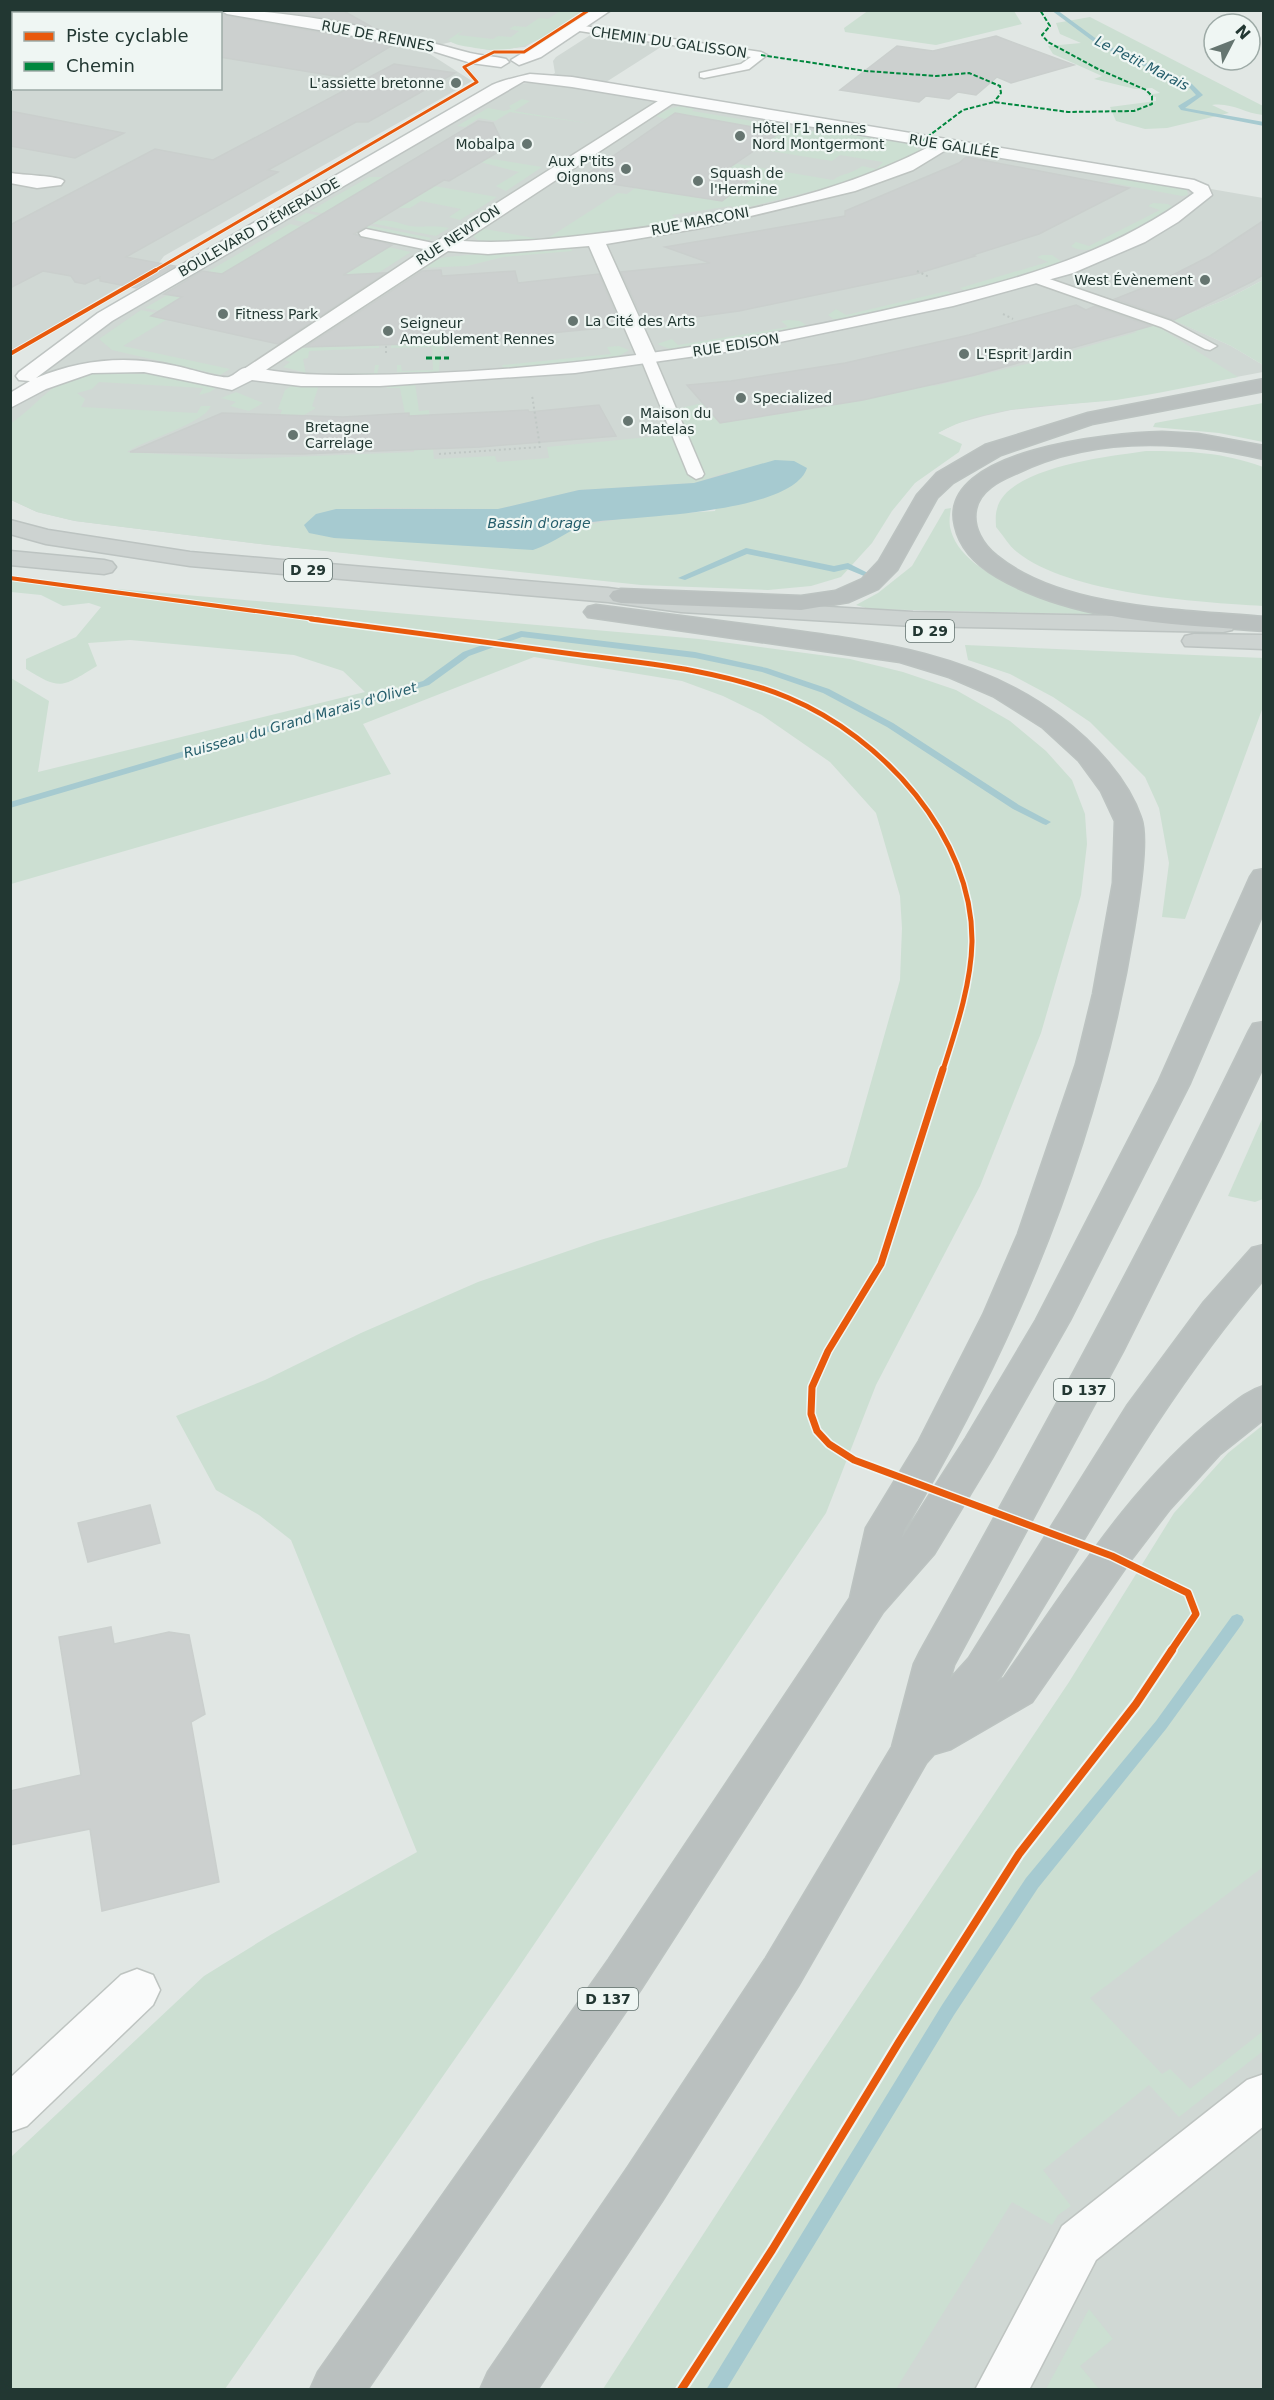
<svg xmlns="http://www.w3.org/2000/svg" width="1274" height="2400" viewBox="0 0 1274 2400" font-family="'DejaVu Sans',sans-serif">
	<style>
		.built { fill: #d0d8d4 }
		.green { fill: #ccdfd2; fill-rule: evenodd }
		.water { fill: #a6cad0 }
		.lines { fill: none; stroke-linecap: round; stroke-linejoin: round }
		.stream { fill: #a6cad0; fill-rule: evenodd }
		.building { fill: #ccd0cf; stroke: #cacfcd; stroke-width: 1.5 }
		.lane-casing { stroke: #bec4c1; stroke-width: 3 }
		.street-casing { stroke: #bec4c1; stroke-width: 3 }
		.secondary-casing { stroke: #bec4c2; stroke-width: 3 }
		.primary-casing { stroke: #bcc3c1; stroke-width: 3 }
		.highway-casing { stroke: #bcc3c1; stroke-width: 3 }
		.path { stroke: #bfc7c4; stroke-width: 2; stroke-dasharray: 2 3; stroke-linecap: butt }
		.lane { fill: #fafbfb; fill-rule: evenodd }
		.street { fill: #fafbfb; fill-rule: evenodd }
		.secondary { fill: #fafbfb; fill-rule: evenodd }
		.primary { fill: #cdd3d1; fill-rule: evenodd }
		.highway { fill: #bac0bf; fill-rule: evenodd }
		.quiet-far1 { stroke: #00873e; stroke-width: 2; stroke-dasharray: 4.5 2; stroke-linecap: butt }
		.quiet { stroke: #00873e; stroke-width: 3; stroke-dasharray: 6 3; stroke-linecap: butt }
		.cycleway-far4-casing { stroke: #eff6f3; stroke-width: 4.5 }
		.cycleway-far3-casing { stroke: #eff6f3; stroke-width: 6 }
		.cycleway-far2-casing { stroke: #eff6f3; stroke-width: 8 }
		.cycleway-far1-casing { stroke: #eff6f3; stroke-width: 10 }
		.cycleway-casing { stroke: #eff6f3; stroke-width: 12 }
		.cycleway-far4 { stroke: #e8590c; stroke-width: 3 }
		.cycleway-far3 { stroke: #e8590c; stroke-width: 4 }
		.cycleway-far2 { stroke: #e8590c; stroke-width: 5 }
		.cycleway-far1 { stroke: #e8590c; stroke-width: 7 }
		.cycleway { stroke: #e8590c; stroke-width: 8 }
		.poi-dot { fill: #657570; stroke: #eff6f3; stroke-width: 2 }
		.labels { text-anchor: middle; stroke-width: 4.5; stroke-linejoin: round; paint-order: stroke }
		.far-street-label { font-size: 14px; fill: #223732; stroke: #eff6f3 }
		.far-water-label { font-size: 14px; font-style: italic; fill: #245d6b; stroke: #eff6f3 }
		.far-poi-label { font-size: 14px; fill: #223732; stroke: #eff6f3; text-anchor: start }
		.shield { fill: #eff6f3; stroke: #60706c; stroke-width: 1.5 }
		.shield-label { font-size: 14px; font-weight: bold; fill: #223732 }
	</style>
	<rect width="100%" height="100%" fill="#e1e7e4"/>
	<g class="built">
		<polygon points="47,10 582,11 525,47 489,50 451,42 422,49 472,81 164,256 158,264 11,351 11,28 13,27 14,88 220,88 220,14 41,13"/>
		<polygon points="595,32 653,41 661,47 603,84 1263,198 1263,280 1227,299 1174,320 1231,346 1263,365 1263,372 1119,399 1011,410 984,416 955,424 894,455 475,566 269,545 75,521 37,512 11,500 10,397 129,307 515,84 540,82 555,73 553,61 556,57"/>
		<polygon points="1263,1434 1263,2389 715,2390"/>
	</g>
	<g class="green">
		<polygon points="869,10 1014,11 1022,24 936,45 845,32 844,28"/>
		<path d="M 560,11 L 582,11 C 544,37 524,56 475,48 C 466,46 456,46 448,40 L 463,30 L 458,35 L 493,39 L 498,36 L 511,37 L 519,31 L 509,29 L 514,26 L 526,27 L 539,18 L 548,19 Z"/>
		<path d="M 1090,17 L 1263,106 L 1263,115 C 1244,113 1231,102 1212,105 L 1229,113 L 1167,128 L 1145,129 L 1116,121 L 1110,107 L 1156,101 L 1156,97 L 1146,95 L 1160,93 L 1152,88 L 1135,89 L 1094,79 L 1102,76 L 1053,54 L 1048,46 L 1081,43 L 1060,34 L 1056,23 Z"/>
		<polygon points="522,99 530,101 514,111 593,124 510,112 495,121 479,118 465,127 457,126 488,108 504,111 511,109 509,106"/>
		<path d="M 681,106 L 697,107 L 692,111 L 835,135 L 841,130 L 918,144 L 915,148 L 925,150 L 849,182 L 737,210 L 731,206 L 672,215 L 679,221 L 545,241 L 482,244 L 471,234 L 480,228 L 545,240 L 618,193 L 627,194 L 635,188 L 740,191 L 745,187 L 742,186 L 755,175 L 664,159 L 667,152 L 833,180 C 842,173 853,174 862,166 L 876,169 L 883,162 L 840,155 L 832,161 L 744,147 L 656,116 L 671,108 Z"/>
		<polygon points="486,158 542,167 506,191 496,186 519,172 480,162"/>
		<path d="M 369,177 L 383,177 L 497,197 L 460,220 L 449,217 L 461,209 L 421,201 L 410,208 L 398,208 L 422,193 L 379,218 L 380,221 C 390,219 401,224 410,226 C 417,228 436,225 449,228 L 436,236 L 310,211 Z"/>
		<polygon points="1118,177 1178,186 1187,190 1188,195 1182,196 1107,182"/>
		<path d="M 1153,203 L 1168,204 L 1175,209 C 1154,221 1092,263 1071,246 L 1076,242 L 1089,246 L 1160,210 L 1148,206 Z"/>
		<polygon points="306,213 432,238 427,241 354,227 347,231 294,220"/>
		<polygon points="290,224 302,227 160,311 145,308"/>
		<polygon points="571,246 572,251 503,257 467,266 419,268 431,261 446,257"/>
		<polygon points="388,247 411,252 353,289 329,284"/>
		<polygon points="1042,255 1052,255 1062,262 967,292 960,288 1048,262 1037,257"/>
		<polygon points="1263,280 1263,365 1231,346 1173,320 1227,299"/>
		<polygon points="947,291 955,295 845,321 833,319 828,315 836,309 846,315"/>
		<polygon points="141,310 156,313 152,316 166,320 123,346 230,369 220,375 112,350 99,339"/>
		<polygon points="789,320 800,321 806,325 794,330 686,348 670,349 657,344 672,339 678,345 788,327 781,321"/>
		<path d="M 1133,321 L 1157,326 L 1238,377 C 1197,385 1157,394 1116,400 C 1058,407 990,403 938,433 L 962,444 L 959,452 L 915,483 L 892,511 L 872,543 L 841,577 L 811,586 L 768,590 L 641,585 L 269,545 L 75,521 L 37,512 L 11,500 L 10,424 C 28,412 42,395 60,383 C 102,354 172,377 217,387 L 210,392 L 199,395 L 203,388 L 99,382 L 92,389 L 77,393 L 85,399 L 81,407 L 197,413 L 201,406 L 211,406 C 203,424 144,440 127,452 L 242,459 L 414,452 L 409,414 L 405,414 L 400,388 L 387,388 L 386,384 L 415,383 L 419,411 L 429,410 L 434,459 L 495,456 L 497,462 L 549,458 L 547,447 L 659,436 L 658,432 L 671,431 L 690,478 L 704,476 L 676,409 L 703,403 L 720,423 L 862,400 L 919,376 L 934,386 L 1031,363 L 1137,332 L 1122,324 ZM 728,472 L 715,511 L 636,516 L 575,527 L 367,508 L 498,509 L 579,490 L 694,483 Z"/>
		<polygon points="318,337 328,339 319,347 379,346 379,348 309,351 308,358 303,359 306,375 374,373 375,365 379,365 377,375 304,377 303,372 283,367 290,362 285,360"/>
		<polygon points="443,342 445,351 440,351 439,372 397,372 397,365 401,365 402,371 433,370 432,347 391,348 391,345"/>
		<polygon points="619,346 629,350 616,358 504,369 502,365 611,354 607,347"/>
		<polygon points="293,385 319,385 312,406 316,408 304,415 280,415 282,410 278,409 285,390"/>
		<polygon points="236,392 263,403 249,411 230,406 236,402 221,398"/>
		<polygon points="1263,403 1263,442 1219,433 1153,427 1155,423"/>
		<path d="M 1146,451 C 1189,451 1222,452 1263,467 L 1263,606 C 1197,602 1069,594 1017,552 C 1009,546 1003,535 996,527 C 996,522 995,515 997,509 C 1006,467 1112,456 1146,451 Z"/>
		<path d="M 951,508 C 950,514 949,521 950,527 C 961,582 1070,606 1115,615 L 869,609 L 856,605 L 878,593 L 912,566 L 945,509 Z"/>
		<path d="M 11,580 L 699,639 L 850,659 L 903,672 L 956,690 L 1010,721 L 1046,751 L 1072,780 L 1085,814 L 1087,844 L 1081,895 L 1041,1033 L 980,1186 L 876,1385 L 826,1513 L 512,1977 L 225,2389 L 11,2389 L 11,2157 L 204,1976 L 272,1934 L 417,1852 L 291,1540 L 259,1515 L 216,1490 L 176,1416 L 265,1380 L 361,1333 L 478,1282 L 597,1241 L 847,1167 L 900,980 L 902,928 L 900,896 L 876,813 L 830,762 L 762,715 L 723,696 L 682,681 L 534,657 L 363,724 L 391,774 L 11,884 L 11,678 L 49,701 L 38,772 L 365,692 L 343,671 L 294,655 L 130,640 L 88,643 L 97,666 C 62,687 61,691 26,669 L 26,659 L 76,637 L 101,607 L 89,603 L 63,606 L 41,595 L 11,592 Z"/>
		<polygon points="965,645 1263,658 1263,707 1185,919 1162,917 1169,863 1159,808 1145,777 1090,722 1053,697 1010,674 968,660"/>
		<polygon points="1263,1117 1263,1199 1255,1202 1228,1196"/>
		<polygon points="1263,1425 1263,1867 1090,1998 1162,2074 1170,2069 1190,2089 1263,2031 1263,2051 1179,2117 1149,2085 1043,2170 1071,2206 1058,2215 1052,2225 1012,2202 896,2389 603,2389 807,2074 1069,1682 1174,1513 1228,1453"/>
		<polygon points="1089,2309 1113,2339 1080,2366 1099,2389 1046,2389"/>
	</g>
	<path class="water" d="M 775,460 L 794,461 L 807,468 C 792,514 636,516 592,522 C 570,528 555,543 533,550 L 334,538 L 309,533 L 304,525 L 316,514 L 336,509 L 498,509 L 579,490 L 694,483 Z"/>
	<g class="lines">
		<g class="stream">
			<polygon points="1051,10 1057,10 1102,43 1192,84 1203,95 1185,108 1264,122 1264,126 1181,110 1178,106 1196,95 1188,86 1098,45"/>
			<polygon points="746,548 834,566 848,563 868,573 864,576 847,569 834,572 747,554 685,580 678,578"/>
			<polygon points="521,631 695,652 767,668 829,689 893,723 1019,805 1051,822 1046,825 1043,824 1013,809 887,727 823,693 762,672 695,658 522,637 469,656 429,685 10,808 10,802 423,681 463,652"/>
			<polygon points="1237,1614 1242,1616 1244,1620 1242,1624 1166,1729 1038,1888 954,2015 726,2390 706,2390 942,2005 1026,1878 1156,1721 1232,1616"/>
		</g>
	</g>
	<g class="building">
		<polygon points="270,10 342,10 372,27 314,16"/>
		<polygon points="220,13 227,16 393,45 340,77 220,57"/>
		<polygon points="996,36 1074,65 1011,83 997,77 976,95 958,92 949,99 926,96 919,102 840,90 897,46 933,51"/>
		<polygon points="394,64 455,73 368,122 356,122 268,170 278,172 126,257 175,266 136,288 100,281 100,277 85,284 75,282 71,276 43,271 10,288 10,225 155,149 213,160"/>
		<polygon points="10,111 124,133 75,158 10,146"/>
		<polygon points="675,113 781,132 726,170 756,175 722,201 580,179"/>
		<polygon points="478,121 493,123 505,148 449,181 444,180 354,234 392,245 343,275 385,273 278,344 151,316 182,297 164,294 202,271 222,274"/>
		<polygon points="966,157 1129,188 1039,234 973,255 975,256 916,274 739,311 645,324 621,272 710,263 665,247 845,216 845,211 959,163"/>
		<polygon points="1263,221 1263,275 1253,281 1174,320 1115,299 1163,280 1210,256"/>
		<polygon points="441,270 442,276 515,271 518,283 599,274 621,326 450,343 305,347 422,271"/>
		<polygon points="1076,305 1086,310 1095,306 1151,326 975,375 863,400 720,423 687,385 731,381 845,363 969,335"/>
		<polygon points="599,405 616,436 480,447 301,454 130,452 222,413 343,417 409,413 409,416 528,410 529,412"/>
		<polygon points="150,1505 160,1543 88,1562 78,1523"/>
		<polygon points="111,1627 114,1644 169,1632 189,1635 205,1714 191,1722 219,1882 102,1911 90,1829 10,1845 10,1791 81,1775 59,1637"/>
	</g>
	<g class="lines">
		<g class="lane-casing">
			<g id="lane">
				<polygon points="577,25 761,52 767,55 749,69 704,78 700,77 700,73 741,64 751,57 573,30 572,28"/>
				<polygon points="366,229 438,244 445,248 438,252 361,236 359,233"/>
				<polygon points="1035,274 1171,321 1217,346 1210,350 1205,349 1161,327 1030,281 1028,278"/>
				<polygon points="648,355 655,359 704,474 702,477 696,479 688,474 641,359"/>
			</g>
		</g>
		<g class="street-casing">
			<g id="street">
				<path d="M 669,94 L 677,99 L 675,102 L 463,241 C 508,244 551,239 595,234 C 712,220 836,198 940,141 L 946,140 L 954,145 L 913,170 L 855,191 L 701,228 L 606,244 L 658,359 L 655,363 L 641,363 L 638,359 L 589,246 L 488,254 L 448,251 L 255,377 L 241,377 L 238,373 L 437,241 Z"/>
				<path d="M 10,173 C 22,175 60,176 64,181 L 61,185 L 37,188 L 10,183 Z"/>
				<polygon points="137,1969 153,1975 160,1990 153,2005 27,2126 10,2132 10,2078 121,1975"/>
				<polygon points="1264,2074 1264,2126 1096,2260 1029,2390 975,2390 1062,2226 1247,2080"/>
			</g>
		</g>
		<g class="secondary-casing">
			<g id="secondary">
				<polygon points="13,10 31,10 29,14 14,14 14,17 11,14"/>
				<path d="M 220,10 C 299,10 394,32 470,53 C 482,56 494,56 506,59 L 509,62 L 501,67 L 471,63 L 423,48 L 227,14 Z"/>
				<polygon points="593,10 611,10 541,57 519,65 511,60"/>
				<path d="M 530,74 L 572,77 L 1194,180 L 1208,186 L 1212,195 L 1178,222 L 1145,242 L 1073,273 L 953,306 L 746,349 L 575,373 L 380,386 L 301,386 L 252,380 L 232,390 L 144,372 L 92,373 L 46,389 L 10,408 L 10,393 L 30,381 L 19,380 L 16,376 L 19,372 L 98,313 L 492,85 C 506,79 518,77 530,74 ZM 524,81 L 572,87 L 1189,189 L 1194,193 C 1101,262 993,286 882,311 C 706,350 521,376 340,375 C 318,375 296,374 274,371 C 265,370 254,366 245,368 C 239,369 235,375 229,377 C 220,379 187,368 176,366 C 127,355 82,359 36,378 L 112,321 Z"/>
			</g>
		</g>
		<g class="primary-casing">
			<g id="primary">
				<polygon points="10,520 48,530 190,552 608,588 681,598 913,612 1223,618 1232,620 1235,625 1232,630 1223,632 913,626 681,612 608,602 190,566 46,544 10,534"/>
				<polygon points="10,551 104,560 112,562 116,567 112,572 104,574 10,565"/>
				<polygon points="1194,634 1264,635 1264,649 1185,646 1182,641 1185,636"/>
			</g>
		</g>
		<g class="highway-casing">
			<g id="highway">
				<polygon points="1264,379 1264,391 1092,424 1001,455 953,483 937,498 897,570 878,589 849,602 801,610 621,603 613,601 609,596 613,591 621,589 801,596 835,591 862,579 879,561 917,495 937,473 985,445 1088,413"/>
				<path d="M 1162,432 L 1198,434 L 1264,446 L 1264,459 C 1183,440 1092,436 1015,474 C 999,481 980,490 976,509 C 972,527 983,545 997,556 C 1062,609 1183,610 1264,617 L 1264,631 C 1175,624 1076,623 997,577 C 978,566 960,549 955,526 C 936,449 1115,433 1162,432 Z"/>
				<path d="M 596,605 C 655,613 715,620 774,628 C 874,641 978,654 1060,717 C 1093,742 1128,779 1141,818 C 1149,840 1138,903 1134,928 C 1099,1143 1016,1344 904,1530 L 902,1538 L 966,1438 L 1036,1320 L 1158,1083 L 1250,877 L 1254,871 L 1264,869 L 1264,911 L 1190,1083 L 1070,1320 L 992,1458 L 934,1554 L 883,1612 L 641,1989 L 367,2390 L 310,2390 L 318,2372 L 609,1959 L 850,1598 L 866,1528 L 919,1441 L 983,1315 L 1018,1234 L 1076,1064 L 1093,994 L 1113,883 L 1115,821 L 1101,791 L 1079,761 L 1042,727 L 993,696 L 949,677 L 900,662 L 588,617 L 584,612 L 588,607 Z"/>
				<path d="M 1264,1022 L 1264,1065 L 1221,1155 L 1123,1351 L 954,1665 L 950,1679 L 969,1658 L 1127,1406 L 1204,1302 L 1252,1248 L 1264,1245 L 1264,1279 C 1158,1402 1083,1545 997,1682 L 1004,1678 C 1069,1586 1131,1483 1221,1413 C 1235,1402 1247,1391 1264,1386 L 1264,1419 L 1220,1454 L 1169,1510 L 1133,1557 L 1032,1702 L 951,1749 L 934,1754 L 926,1763 L 798,1986 L 662,2201 L 537,2390 L 480,2390 L 488,2372 L 628,2167 L 766,1958 L 892,1747 L 914,1664 L 920,1652 C 1034,1447 1147,1242 1249,1031 L 1253,1024 Z"/>
			</g>
		</g>
		<g class="path">
			<polyline points="917,271 929,277"/>
			<polyline points="1003,314 1013,319"/>
			<polyline points="488,341 492,350"/>
			<polyline points="386,346 386,356"/>
			<polyline points="439,454 540,447 532,395"/>
		</g>
		<use href="#lane" class="lane"/>
		<use href="#street" class="street"/>
		<use href="#secondary" class="secondary"/>
		<use href="#primary" class="primary"/>
		<use href="#highway" class="highway"/>
		<g class="quiet-far1">
			<polyline points="761,55 866,71 936,76 969,73 1000,86 1001,93 994,102"/>
			<polyline points="922,141 963,110 994,102 1068,112 1134,111 1152,104 1152,96 1146,90 1098,69 1048,42 1042,35 1050,26 1040,10"/>
		</g>
		<polyline class="quiet" points="426,358 449,358"/>
		<g class="cycleway-far4-casing">
			<polyline id="cycleway-far4" points="154,271 477,82 464,67 494,52 524,52 589,10"/>
		</g>
		<g class="cycleway-far3-casing">
			<g id="cycleway-far3">
				<polyline points="10,354 156,270"/>
				<polyline points="10,578 322,620"/>
			</g>
		</g>
		<g class="cycleway-far2-casing">
			<path id="cycleway-far2" d="M 311,619 C 398,630 485,642 573,654 C 645,663 722,670 789,698 C 882,737 973,836 972,942 C 971,985 956,1029 943,1070"/>
		</g>
		<g class="cycleway-far1-casing">
			<polyline id="cycleway-far1" points="943,1069 881,1264 828,1351 812,1387 811,1414 817,1431 829,1444 854,1460 1112,1556 1188,1593 1196,1614 1171,1651"/>
		</g>
		<g class="cycleway-casing">
			<polyline id="cycleway" points="681,2390 772,2250 899,2042 1019,1854 1136,1704 1172,1650"/>
		</g>
		<use href="#cycleway-far4" class="cycleway-far4"/>
		<use href="#cycleway-far3" class="cycleway-far3"/>
		<use href="#cycleway-far2" class="cycleway-far2"/>
		<use href="#cycleway-far1" class="cycleway-far1"/>
		<use href="#cycleway" class="cycleway"/>
	</g>
	<g class="poi-dot">
		<circle cx="456" cy="83" r="6"/>
		<circle cx="740" cy="136" r="6"/>
		<circle cx="527" cy="144" r="6"/>
		<circle cx="626" cy="169" r="6"/>
		<circle cx="698" cy="181" r="6"/>
		<circle cx="1205" cy="280" r="6"/>
		<circle cx="223" cy="314" r="6"/>
		<circle cx="573" cy="321" r="6"/>
		<circle cx="388" cy="331" r="6"/>
		<circle cx="964" cy="354" r="6"/>
		<circle cx="741" cy="398" r="6"/>
		<circle cx="628" cy="421" r="6"/>
		<circle cx="293" cy="435" r="6"/>
	</g>
	<g class="labels">
		<g class="far-street-label">
			<text transform="translate(378 36) rotate(11)" y="5">RUE DE RENNES</text>
			<text transform="translate(669 42) rotate(8)" y="5">CHEMIN DU GALISSON</text>
			<text transform="translate(954 146) rotate(9)" y="5">RUE GALILÉE</text>
			<text transform="translate(700 221) rotate(-11)" y="5">RUE MARCONI</text>
			<text transform="translate(259 227) rotate(-30)" y="5">BOULEVARD D'ÉMERAUDE</text>
			<text transform="translate(458 235) rotate(-33)" y="5">RUE NEWTON</text>
			<text transform="translate(736 345) rotate(-9)" y="5">RUE EDISON</text>
		</g>
		<g class="far-water-label">
			<text transform="translate(1142 63) rotate(27)" y="5">Le Petit Marais</text>
			<text x="539" y="528">Bassin d'orage</text>
			<text transform="translate(300 720) rotate(-16)" y="5">Ruisseau du Grand Marais d'Olivet</text>
		</g>
		<g class="far-poi-label">
			<text x="444" y="88" text-anchor="end">L'assiette bretonne</text>
			<text x="752" y="133">Hôtel F1 Rennes<tspan x="752" dy="16">Nord Montgermont</tspan></text>
			<text x="515" y="149" text-anchor="end">Mobalpa</text>
			<text x="614" y="166" text-anchor="end">Aux P'tits<tspan x="614" dy="16">Oignons</tspan></text>
			<text x="710" y="178">Squash de<tspan x="710" dy="16">l'Hermine</tspan></text>
			<text x="1193" y="285" text-anchor="end">West Évènement</text>
			<text x="235" y="319">Fitness Park</text>
			<text x="585" y="326">La Cité des Arts</text>
			<text x="400" y="328">Seigneur<tspan x="400" dy="16">Ameublement Rennes</tspan></text>
			<text x="976" y="359">L'Esprit Jardin</text>
			<text x="753" y="403">Specialized</text>
			<text x="640" y="418">Maison du<tspan x="640" dy="16">Matelas</tspan></text>
			<text x="305" y="432">Bretagne<tspan x="305" dy="16">Carrelage</tspan></text>
		</g>
		<g class="shield">
			<rect x="284" y="559" width="48" height="22" rx="4.5"/>
			<rect x="906" y="620" width="48" height="22" rx="4.5"/>
			<rect x="1054" y="1379" width="60" height="22" rx="4.5"/>
			<rect x="578" y="1988" width="60" height="22" rx="4.5"/>
		</g>
		<g class="shield-label">
			<text x="308" y="575">D 29</text>
			<text x="930" y="636">D 29</text>
			<text x="1084" y="1395">D 137</text>
			<text x="608" y="2004">D 137</text>
		</g>
	</g>
	<rect width="1274" height="2400" fill="none" stroke="#223732" stroke-width="24"/>
	<rect x="12" y="12" width="210" height="78" fill="#eff6f3" stroke="#9daaa6" stroke-width="1.5"/>
	<rect x="24" y="32" width="30" height="9" fill="#e8590c" stroke="#9daaa6" stroke-width="1.5"/>
	<text x="66" y="42" font-size="18" fill="#223732">Piste cyclable</text>
	<rect x="24" y="62" width="30" height="9" fill="#00873e" stroke="#9daaa6" stroke-width="1.5"/>
	<text x="66" y="72" font-size="18" fill="#223732">Chemin</text>
	<g transform="translate(1232 42) rotate(48)"><circle r="28" fill="#eff6f3" stroke="#9daaa6" stroke-width="1.5"/>
	<path d="M0-4.5L10 22L0 15L-10 22Z" fill="#657570"/>
	<text y="-9" font-size="16" font-weight="bold" text-anchor="middle" fill="#223732">N</text>
	</g>
</svg>
